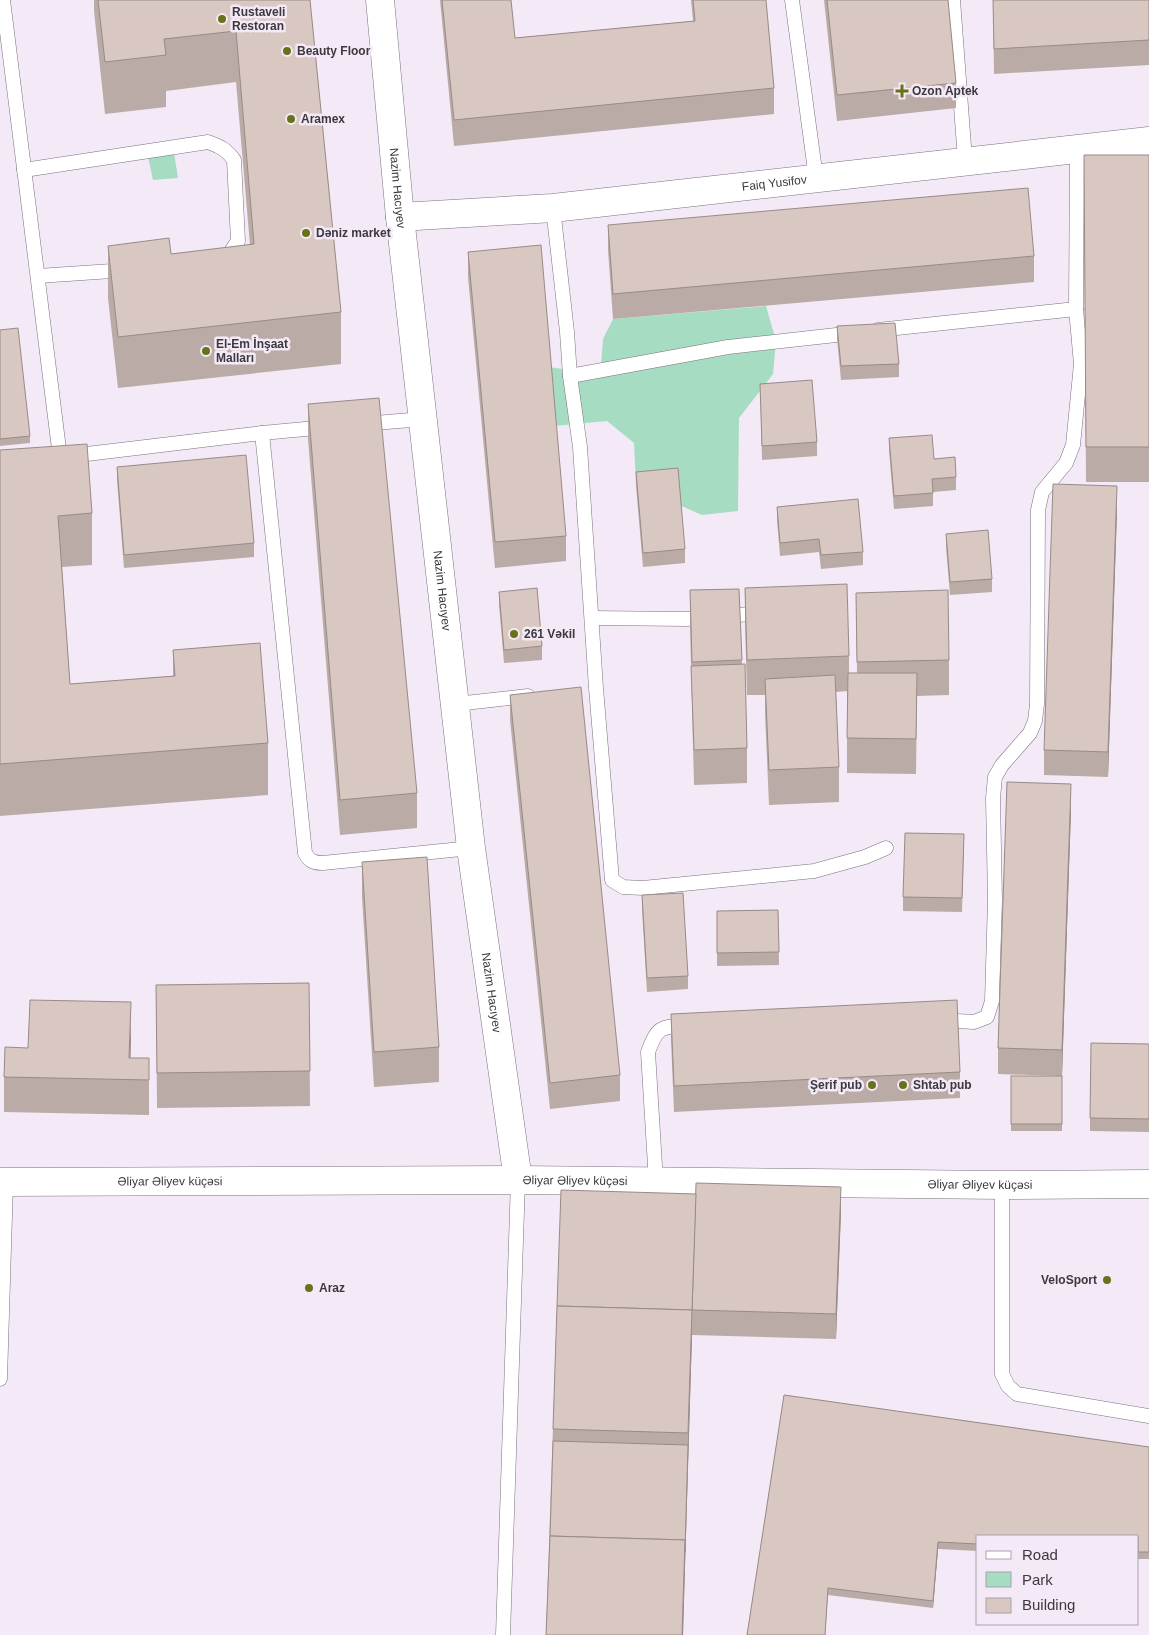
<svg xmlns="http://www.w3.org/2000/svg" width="1149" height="1635" viewBox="0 0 1149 1635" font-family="Helvetica,sans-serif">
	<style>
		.green { fill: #a6dcc2 }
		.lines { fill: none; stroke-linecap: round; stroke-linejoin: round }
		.service-casing { stroke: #7b717d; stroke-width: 15 }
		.minor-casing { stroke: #7b717d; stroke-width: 29 }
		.service { stroke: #fff; stroke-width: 14 }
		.minor { stroke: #fff; stroke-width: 28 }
		.wall { fill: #bbaba6 }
		.shaded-wall { fill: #988b87 }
		.building { fill: #d9c7c1; stroke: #988b87 }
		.poi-dot { fill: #68721b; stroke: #f4e9f6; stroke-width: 2 }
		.labels { text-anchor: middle; stroke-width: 5; stroke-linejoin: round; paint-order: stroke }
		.poi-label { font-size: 12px; font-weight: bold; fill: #3c383d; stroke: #f4e9f6; text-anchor: start }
		.street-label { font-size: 12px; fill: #3c383d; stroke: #f4e9f6 }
	</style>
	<rect width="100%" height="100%" fill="#f4e9f6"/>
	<g class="green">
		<polygon points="174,153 178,178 153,180 148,157"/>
		<polygon points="766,306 776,341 773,374 739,418 738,511 702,515 636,486 634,443 607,421 554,426 549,367 576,371 580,380 593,380 601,366 603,339 613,319"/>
	</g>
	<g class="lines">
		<g class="service-casing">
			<g id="service">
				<polyline points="3,0 60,457"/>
				<polyline points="792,0 816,178"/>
				<polyline points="953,0 965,160"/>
				<path d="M 24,170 L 208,142 C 221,147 226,149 234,160 L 238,241 L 226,259 L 222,261"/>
				<polyline points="553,208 567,332 570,376 580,447 596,688 612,880 623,887 643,888 814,871 865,857 886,848"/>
				<polyline points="38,276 127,270"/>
				<polyline points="878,330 1076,309"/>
				<polyline points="570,376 728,347 854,333"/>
				<polyline points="363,424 423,419"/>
				<path d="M 262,433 L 305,853 C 309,861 314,863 323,863 L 471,848"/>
				<polyline points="70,456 262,433 327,427"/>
				<polyline points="592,618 687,619 763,613"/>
				<polyline points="456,704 528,696"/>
				<polyline points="940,1020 974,1022 987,1017 992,1001 995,900 993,798 995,777 1002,765 1030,733 1035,721 1037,704 1038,510 1042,492 1066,463 1073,445 1081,364 1076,309 1077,149"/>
				<path d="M 656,1182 L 648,1052 C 658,1025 661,1027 689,1025"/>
				<polyline points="1002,1185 1002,1374 1008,1386 1017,1394 1149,1416"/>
				<polyline points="0,1379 6,1182"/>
				<polyline points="503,1635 518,1180"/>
			</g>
		</g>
		<g class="minor-casing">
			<g id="minor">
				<path id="s1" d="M 380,0 L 400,217 L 471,848 L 518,1180"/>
				<path id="s2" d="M 400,217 L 553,208 L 1149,141"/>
				<path id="s3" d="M 0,1182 L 518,1180 L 1002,1185 L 1149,1184"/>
			</g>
		</g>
		<use href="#service" class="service"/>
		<use href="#minor" class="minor"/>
	</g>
	<g class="wall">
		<polygon points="94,0 310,0 341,312 341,364 118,388 108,298 108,246 171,254 250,245 236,82 166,91 166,107 105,114 94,11"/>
		<polygon points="440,0 511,0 515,38 693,21 691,0 766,0 774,88 774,114 454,146"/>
		<polygon points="824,0 948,0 956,83 956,108 837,121"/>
		<polygon points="993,0 1149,0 1149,65 994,74"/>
		<polygon points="1084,155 1149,155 1149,482 1086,482"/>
		<polygon points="608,225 1034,256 1034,282 613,319 608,250"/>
		<polygon points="468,252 566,536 566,561 495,568 468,277"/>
		<polygon points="837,326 899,364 899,377 841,380 837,339"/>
		<polygon points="0,330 30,436 30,443 0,446"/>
		<polygon points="760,384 817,442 817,456 762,460"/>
		<polygon points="308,404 417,793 417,828 340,835 308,439"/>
		<polygon points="889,438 934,459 956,477 956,490 933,492 933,506 894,509 889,451"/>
		<polygon points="0,450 92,513 92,565 62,567 70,684 173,676 173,650 268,743 268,795 0,816"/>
		<polygon points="117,467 254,543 254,557 124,568 117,480"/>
		<polygon points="636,472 685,549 685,563 643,567 636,486"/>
		<polygon points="777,507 863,552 863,565 821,569 819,552 780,556 777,520"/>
		<polygon points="1117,511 1108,777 1044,775 1044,750"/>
		<polygon points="946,534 992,579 992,592 950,595 946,547"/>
		<polygon points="745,588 849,656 849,673 857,673 856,593 949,660 949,695 917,696 916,774 847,773 847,691 836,692 839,767 839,802 769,805 765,714 765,695 747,695 745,623"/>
		<polygon points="739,589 742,664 747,748 747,783 694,785 690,625 690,590"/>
		<polygon points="499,592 542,646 542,660 504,663 499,605"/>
		<polygon points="510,695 620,1075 620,1101 550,1109 510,720"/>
		<polygon points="1071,810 1062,1076 998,1074 998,1048"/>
		<polygon points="964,847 962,912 903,911 903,897"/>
		<polygon points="362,862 439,1047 439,1082 374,1087 362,897"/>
		<polygon points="642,895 688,976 688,989 647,992 642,909"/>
		<polygon points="778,910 779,965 717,966 717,911"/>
		<polygon points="309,983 310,1106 157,1108 156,985"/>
		<polygon points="671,1014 960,1072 960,1098 674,1112 671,1040"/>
		<polygon points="131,1037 130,1058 149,1058 149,1115 4,1112 4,1077 28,1048"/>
		<polygon points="1149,1044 1149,1132 1090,1131 1090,1118"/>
		<rect x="1011" y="1076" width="51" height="55"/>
		<polygon points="841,1212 836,1339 692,1335 683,1635 546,1635 557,1306"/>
		<polygon points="784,1395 1149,1447 1149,1559 1138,1559 1138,1536 978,1536 978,1551 938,1549 933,1608 828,1595 825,1635 747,1635"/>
	</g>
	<g class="shaded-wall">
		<polygon points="1117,486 1117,511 1108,777 1108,752"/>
		<polygon points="1071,784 1071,810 1062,1076 1062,1050"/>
		<polygon points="131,1002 131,1037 130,1080 129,1080"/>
		<polygon points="841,1187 841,1212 836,1339 836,1314"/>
		<polygon points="692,1310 692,1335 685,1565 683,1635 682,1635"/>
		<polygon points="938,1542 938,1549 933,1608 933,1601"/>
	</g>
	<g class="building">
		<polygon points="98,0 310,0 341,312 118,337 108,246 169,238 171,254 254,244 236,31 164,39 166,55 105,62"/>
		<polygon points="442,0 511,0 515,38 695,21 693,0 766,0 774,88 454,120"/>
		<polygon points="827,0 948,0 956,83 837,95"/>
		<polygon points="993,0 1149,0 1149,40 994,49"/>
		<polygon points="1084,155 1149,155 1149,447 1086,447"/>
		<polygon points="1028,188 1034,256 613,294 608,225"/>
		<polygon points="541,245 566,536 495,542 468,252"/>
		<polygon points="895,323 899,364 841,366 837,326"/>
		<polygon points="18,328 30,436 0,439 0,330"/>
		<polygon points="812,380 817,442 762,446 760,384"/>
		<polygon points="379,398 417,793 340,800 308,404"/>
		<polygon points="932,435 934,459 955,457 956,477 932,479 933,493 894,496 889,438"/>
		<polygon points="87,444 92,513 58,516 70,684 175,676 173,650 260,643 268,743 0,764 0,450"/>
		<polygon points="246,455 254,543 124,555 117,467"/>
		<polygon points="678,468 685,549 643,553 636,472"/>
		<polygon points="1053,484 1117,486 1108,752 1044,750"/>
		<polygon points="858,499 863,552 821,555 819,539 780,543 777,507"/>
		<polygon points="988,530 992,579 950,582 946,534"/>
		<polygon points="847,584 849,656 747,660 745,588"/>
		<polygon points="537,588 542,646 504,650 499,592"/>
		<polygon points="739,589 742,660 692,662 690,590"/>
		<polygon points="948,590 949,660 857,662 856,593"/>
		<polygon points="745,664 747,748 694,750 691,666"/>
		<polygon points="848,673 917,673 916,739 847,738"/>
		<polygon points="835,675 839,767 769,770 765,679"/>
		<polygon points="581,687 620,1075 550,1083 510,695"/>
		<polygon points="1007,782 1071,784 1062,1050 998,1048"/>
		<polygon points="905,833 964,834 962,898 903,897"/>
		<polygon points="427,857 439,1047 374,1052 362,862"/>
		<polygon points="683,893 688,976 647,978 642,895"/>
		<polygon points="778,910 779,952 717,953 717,911"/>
		<polygon points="309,983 310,1071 157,1073 156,985"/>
		<polygon points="30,1000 131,1002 129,1058 149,1058 149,1080 4,1077 5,1047 28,1048"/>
		<polygon points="957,1000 960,1072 674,1086 671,1014"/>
		<polygon points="1091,1043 1149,1044 1149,1119 1090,1118"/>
		<rect x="1011" y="1076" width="51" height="48"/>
		<polygon points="696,1183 841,1187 836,1314 692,1310"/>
		<polygon points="561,1190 696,1194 692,1310 557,1306"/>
		<polygon points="557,1306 692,1310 688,1433 553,1429"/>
		<polygon points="784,1395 1149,1447 1149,1552 1138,1552 1138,1536 978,1536 978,1544 938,1542 933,1601 828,1588 825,1635 747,1635"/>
		<polygon points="553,1441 688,1445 685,1552 685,1540 550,1536"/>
		<polygon points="550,1536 685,1540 682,1635 546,1635"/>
	</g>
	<g class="poi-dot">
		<circle cx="222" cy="19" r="5"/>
		<circle cx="287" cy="51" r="5"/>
		<path d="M899.5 83.5h5v5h5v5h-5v5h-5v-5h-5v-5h5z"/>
		<circle cx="291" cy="119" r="5"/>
		<circle cx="306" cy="233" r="5"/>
		<circle cx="206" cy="351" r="5"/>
		<circle cx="514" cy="634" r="5"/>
		<circle cx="872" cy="1085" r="5"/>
		<circle cx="903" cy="1085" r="5"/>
		<circle cx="1107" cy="1280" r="5"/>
		<circle cx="309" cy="1288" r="5"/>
	</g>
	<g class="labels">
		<g class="poi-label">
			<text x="232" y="16">Rustaveli<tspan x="232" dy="14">Restoran</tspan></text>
			<text x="297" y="55">Beauty Floor</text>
			<text x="912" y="95">Ozon Aptek</text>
			<text x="301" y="123">Aramex</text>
			<text x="316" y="237">Dəniz market</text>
			<text x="216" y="348">El-Em İnşaat<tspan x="216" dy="14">Malları</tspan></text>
			<text x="524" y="638">261 Vəkil</text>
			<text x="862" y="1089" text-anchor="end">Şerif pub</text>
			<text x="913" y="1089">Shtab pub</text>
			<text x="1097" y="1284" text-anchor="end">VeloSport</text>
			<text x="319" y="1292">Araz</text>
		</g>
		<g class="street-label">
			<text dy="4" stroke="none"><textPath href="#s2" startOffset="376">Faiq Yusifov</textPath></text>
			<text dy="4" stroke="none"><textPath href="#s1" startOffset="189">Nazim Hacıyev</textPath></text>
			<text dy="4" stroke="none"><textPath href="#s1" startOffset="594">Nazim Hacıyev</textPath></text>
			<text dy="4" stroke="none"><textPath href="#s1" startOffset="999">Nazim Hacıyev</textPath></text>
			<text dy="4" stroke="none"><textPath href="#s3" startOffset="170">Əliyar Əliyev küçəsi</textPath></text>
			<text dy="4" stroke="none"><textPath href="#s3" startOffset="575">Əliyar Əliyev küçəsi</textPath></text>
			<text dy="4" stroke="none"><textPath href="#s3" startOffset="980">Əliyar Əliyev küçəsi</textPath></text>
		</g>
	</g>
	<rect x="976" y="1535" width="162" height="90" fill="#f4e9f6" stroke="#aaa2ac"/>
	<rect x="986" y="1551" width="25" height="8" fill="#ffffff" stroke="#aaa2ac"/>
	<text x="1022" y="1560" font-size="15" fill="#3c383d">Road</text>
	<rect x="986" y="1572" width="25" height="15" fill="#a6dcc2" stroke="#aaa2ac"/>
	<text x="1022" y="1585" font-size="15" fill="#3c383d">Park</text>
	<rect x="986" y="1598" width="25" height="15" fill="#d9c7c1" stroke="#aaa2ac"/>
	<text x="1022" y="1610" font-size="15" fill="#3c383d">Building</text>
</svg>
